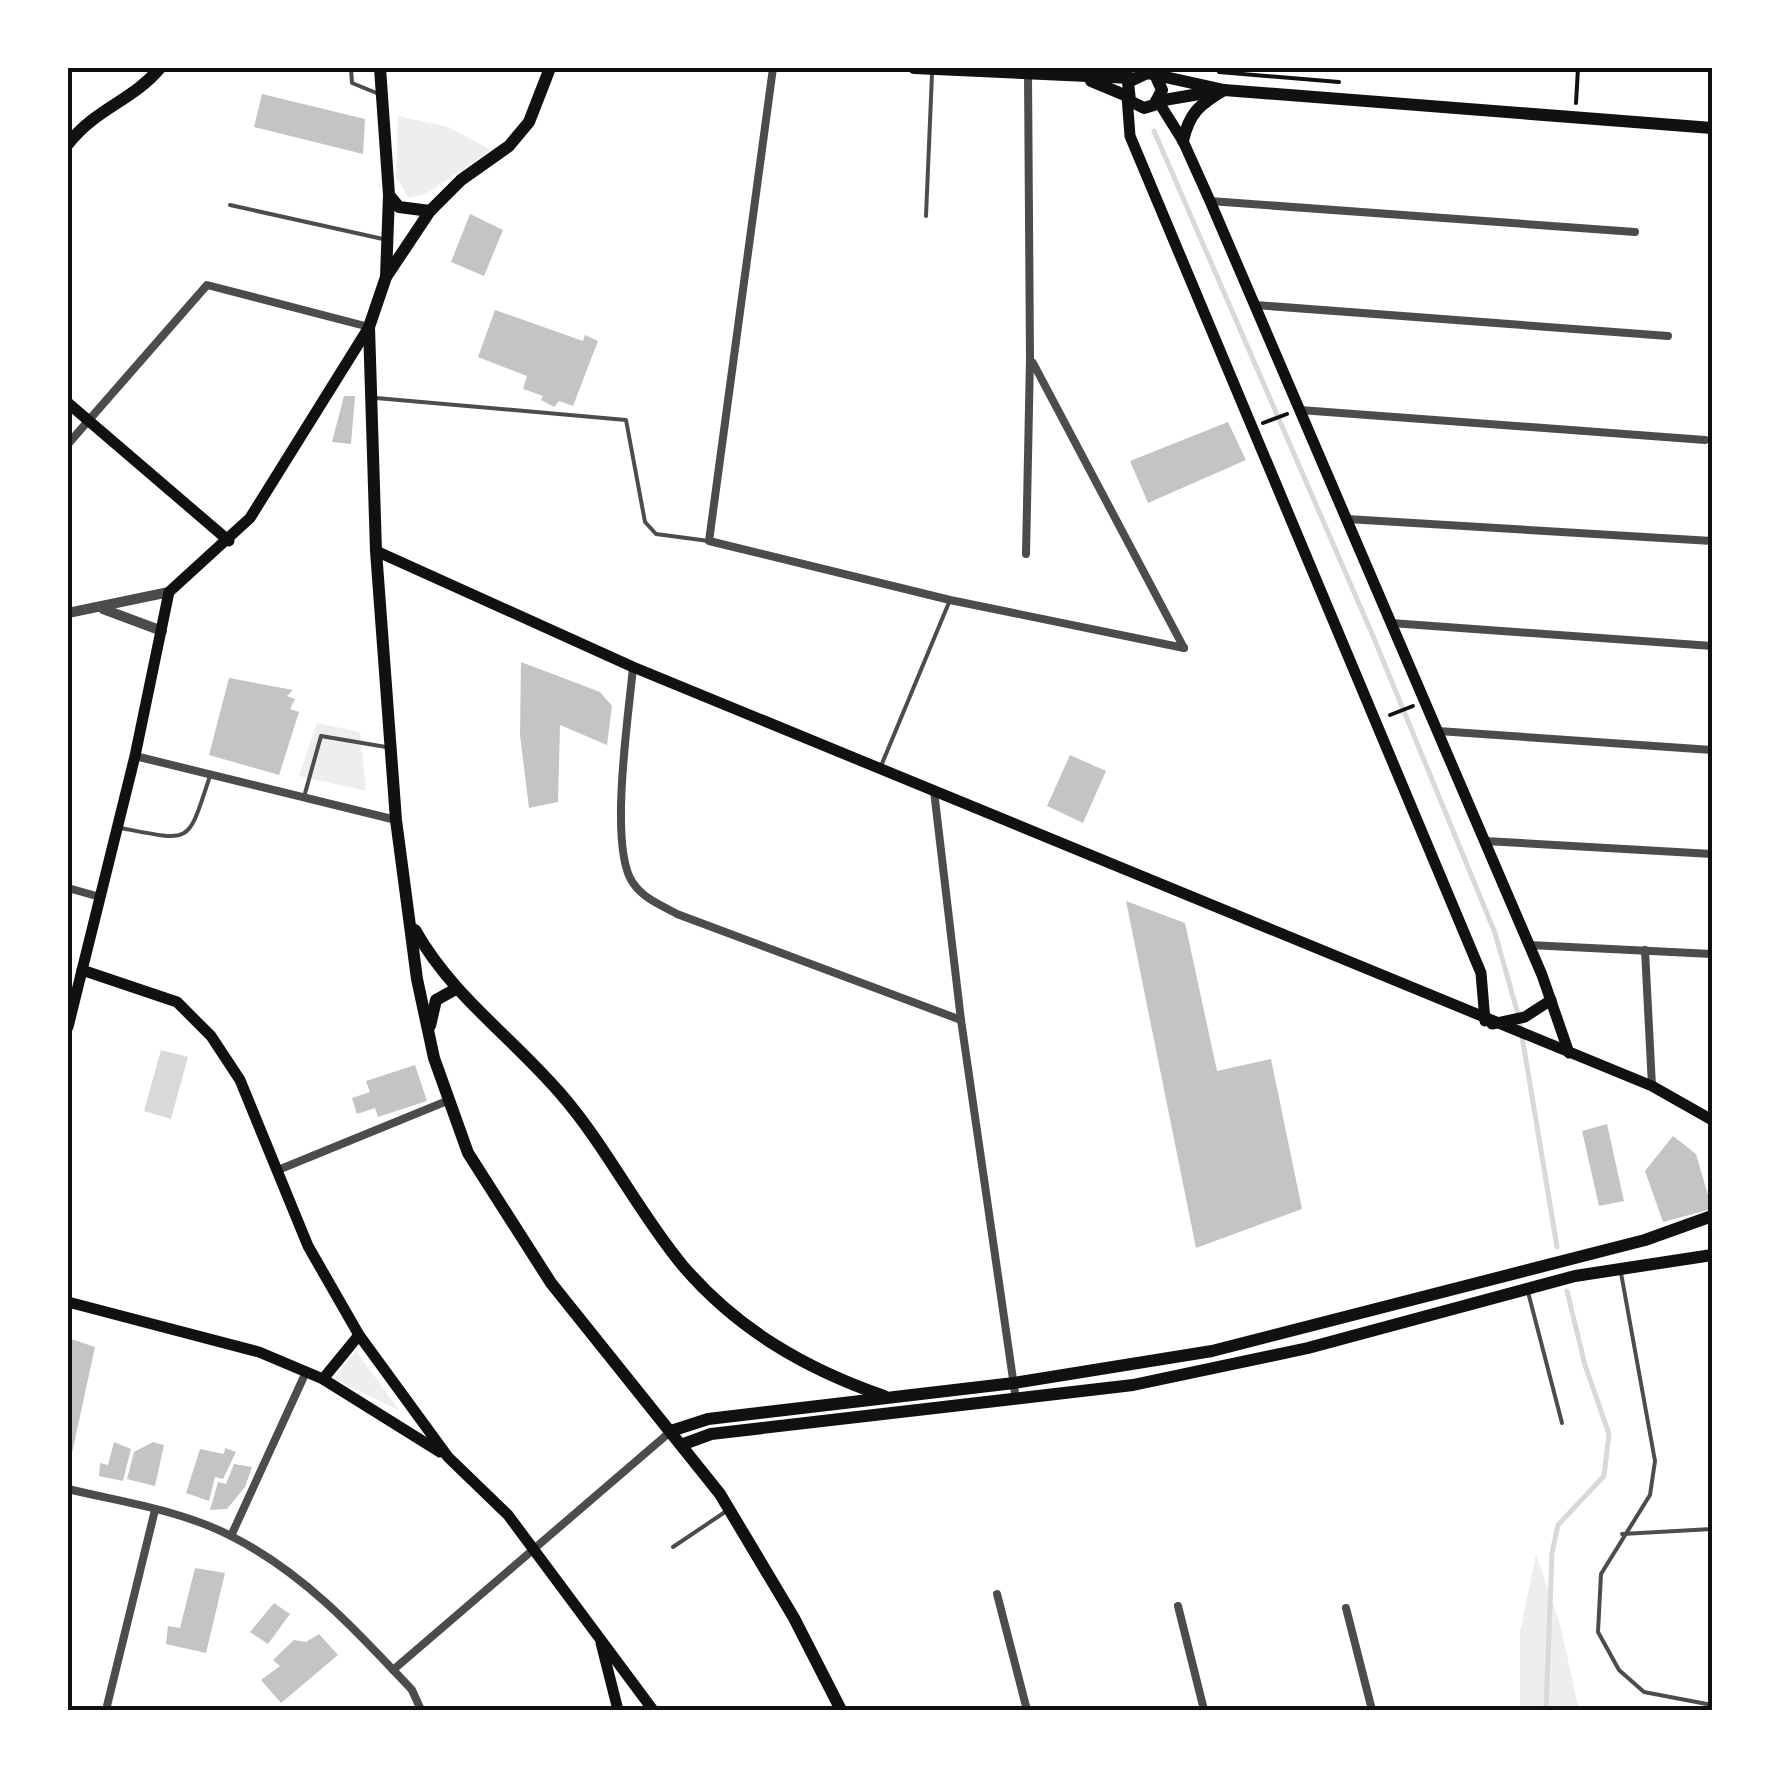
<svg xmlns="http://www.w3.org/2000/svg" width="1780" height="1778" viewBox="0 0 1780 1778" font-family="'Nunito Sans',sans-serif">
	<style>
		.green { fill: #eee }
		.water { fill: #d9d9d9 }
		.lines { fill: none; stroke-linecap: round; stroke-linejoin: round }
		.stream { stroke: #d9d9d9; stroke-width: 5 }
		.building { fill: #c4c4c4 }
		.path { stroke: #111; stroke-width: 4 }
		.service { stroke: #4c4c4c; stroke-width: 4 }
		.minor { stroke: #4c4c4c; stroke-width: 8 }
		.tertiary { stroke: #4c4c4c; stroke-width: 10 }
		.secondary { stroke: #111; stroke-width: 11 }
		.primary { stroke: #111; stroke-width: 12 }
		.neatline { fill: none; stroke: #111; stroke-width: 4 }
	</style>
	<rect width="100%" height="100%" fill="#fff"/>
	<g class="green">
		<polygon points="398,116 448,127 491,150 426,194 409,198 396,177"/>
		<polygon points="317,723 360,732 366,791 299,776"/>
		<polygon points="356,1351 399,1410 334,1379"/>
		<polygon points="1536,1554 1560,1624 1579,1710 1520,1710 1520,1632"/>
	</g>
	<polygon class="water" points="161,1050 188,1057 171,1119 144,1111"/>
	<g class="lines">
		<g class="stream">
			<polyline points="1154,131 1373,636 1495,933 1519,1018 1557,1247"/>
			<polyline points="1546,1710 1552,1553 1558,1525 1604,1476 1609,1434 1585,1365 1567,1291"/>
		</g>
	</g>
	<g class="building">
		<polygon points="262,94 365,119 363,154 254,127"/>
		<polygon points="470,214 503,230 484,276 451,262"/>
		<polygon points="495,310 583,341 585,335 598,341 573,406 559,401 554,407 541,400 543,396 523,389 527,376 478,357"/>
		<polygon points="344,396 355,396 351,444 332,442"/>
		<polygon points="1228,422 1246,460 1148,503 1130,461"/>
		<polygon points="521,662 600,692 612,706 607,745 560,725 558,802 529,808 520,735"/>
		<polygon points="229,678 293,690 287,696 295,699 290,709 299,712 279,775 209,755"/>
		<polygon points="1070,755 1106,771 1083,823 1047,806"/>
		<polygon points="1126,901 1185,923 1217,1071 1271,1059 1302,1209 1196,1248"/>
		<polygon points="415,1065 427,1101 378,1117 375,1108 357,1114 352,1098 370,1092 366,1081"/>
		<polygon points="1607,1124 1624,1201 1599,1206 1582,1131"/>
		<polygon points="1673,1136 1696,1154 1712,1209 1663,1222 1645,1171"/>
		<polygon points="68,1338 95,1347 69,1467 68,1466"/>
		<polygon points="114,1442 131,1449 123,1481 99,1476 100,1463 108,1465"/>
		<polygon points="153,1442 164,1445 155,1486 127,1479 134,1452"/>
		<polygon points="225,1448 236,1452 223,1479 215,1477 209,1501 186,1493 200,1449 224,1454"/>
		<polygon points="234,1464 252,1467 245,1487 227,1509 210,1510 218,1482 226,1484"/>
		<polygon points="195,1568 225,1573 206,1653 166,1644 168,1626 180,1628"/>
		<polygon points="274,1603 290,1614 268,1644 250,1632"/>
		<polygon points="319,1634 338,1655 281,1703 261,1680 280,1666 273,1660 294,1640 306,1642"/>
	</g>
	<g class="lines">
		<g class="path">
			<polyline points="1219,72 1339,82"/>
			<polyline points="1576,103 1578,68"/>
			<polyline points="1263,423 1287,414"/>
			<polyline points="1390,715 1413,706"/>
		</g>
		<g class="service">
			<polyline points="351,68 352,83 379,94"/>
			<polyline points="230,205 383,239"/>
			<polyline points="926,216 932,74"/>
			<polyline points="376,398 626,420 645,522 656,534 709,541"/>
			<polyline points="881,766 950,600"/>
			<polyline points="304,797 321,736 386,747"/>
			<path d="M 121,828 C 193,842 187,845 210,776"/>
			<polyline points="1621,1273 1655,1461 1650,1495 1601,1574 1598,1632 1619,1670 1644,1692 1712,1705"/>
			<polyline points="1528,1292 1562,1423"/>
			<polyline points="1622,1534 1712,1529"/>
			<polyline points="673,1547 725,1512"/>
		</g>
		<g class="minor">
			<polyline points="773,68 709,541 950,600 1184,648"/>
			<polyline points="1210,201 1635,232"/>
			<polyline points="1255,305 1668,336"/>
			<polyline points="1033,363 1184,648"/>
			<polyline points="1300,410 1705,440"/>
			<polyline points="68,444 207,285 369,327"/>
			<polyline points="1347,519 1712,541"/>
			<polyline points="1026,554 1030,359 1028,74"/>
			<polyline points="1391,623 1712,646"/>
			<path d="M 633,667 C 629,713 608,848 633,883 C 644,899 661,905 677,914 L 961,1020"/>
			<polyline points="1438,731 1712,750"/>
			<polyline points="135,756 396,820"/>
			<polyline points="934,791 961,1020 1016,1400"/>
			<polyline points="1485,841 1712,854"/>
			<polyline points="68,888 100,897"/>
			<polyline points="1529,945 1712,954"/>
			<polyline points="1645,950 1652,1086"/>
			<polyline points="278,1170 447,1101"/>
			<path d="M 68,1489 C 121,1502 181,1510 231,1536 C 304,1573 357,1631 412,1690 L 421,1710"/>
			<polyline points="231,1536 306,1372"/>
			<polyline points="997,1594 1027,1710"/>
			<polyline points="1178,1606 1204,1710"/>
			<polyline points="1346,1608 1372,1710"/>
			<polyline points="393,1670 670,1432"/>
			<polyline points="106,1710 155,1510"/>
		</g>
		<g class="tertiary">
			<polyline points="103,609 162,631"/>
			<polyline points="68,613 169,592"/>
		</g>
		<g class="secondary">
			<polyline points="1127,96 1130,136 1481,973 1485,1021"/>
			<polyline points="1158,101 1183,141 1210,201 1542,975 1569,1053"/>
			<polyline points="68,403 229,541"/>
			<polyline points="376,551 633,667 1652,1086 1712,1120"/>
			<polyline points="82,970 177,1002 211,1036 240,1080 308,1246 359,1335 448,1457 508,1515 653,1710"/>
			<polyline points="1492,1024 1525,1017 1551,1000"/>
			<polyline points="68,1027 135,756 169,592 250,518 369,327"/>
			<polyline points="68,1302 259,1352 323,1379 440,1452"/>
			<polyline points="323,1379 359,1335"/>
			<polyline points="601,1643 618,1710"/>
		</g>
		<g class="primary">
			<polyline points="380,68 389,195 386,277 369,327 376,551 396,820 417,979 434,1058 468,1153 551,1283 720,1494 794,1618 841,1710"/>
			<polyline points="914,68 1131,78"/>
			<polyline points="1157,79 1162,90 1154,105 1144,108 1130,101 1128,82 1147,73 1224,90 1712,128"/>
			<polyline points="1091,81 1127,96"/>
			<polyline points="1158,101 1211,92"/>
			<path d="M 1183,141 C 1189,113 1200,104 1224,90"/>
			<path d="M 68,144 C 96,108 132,101 160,68"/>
			<polyline points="389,195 399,207 430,211"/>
			<polyline points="386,277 430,211 461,180 509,146 529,122 550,68"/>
			<path d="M 415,930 C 453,997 510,1035 560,1093 C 607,1147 638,1212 683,1266 C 738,1330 806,1369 884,1396"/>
			<polyline points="430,1026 436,1000 454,990"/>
			<polyline points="671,1431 708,1419 1014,1383 1212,1351 1645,1240 1712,1216"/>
			<polyline points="681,1445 711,1434 1133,1385 1308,1348 1575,1276 1712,1255"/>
		</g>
	</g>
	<rect width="1780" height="1778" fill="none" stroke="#ffffff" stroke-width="140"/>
	<rect x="70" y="70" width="1640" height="1638" class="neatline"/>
</svg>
